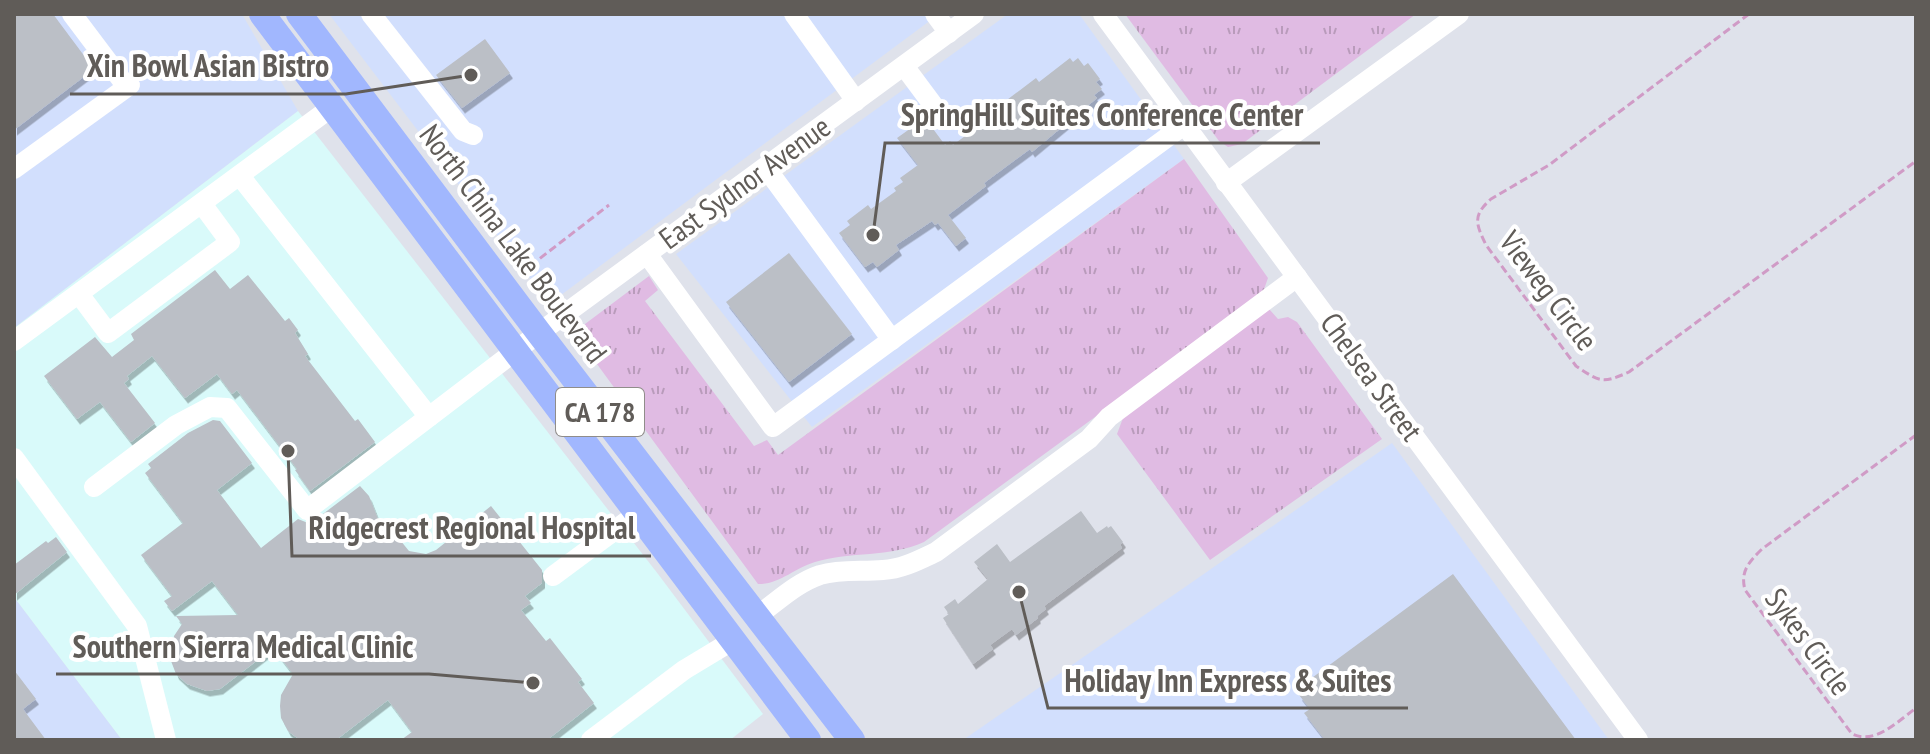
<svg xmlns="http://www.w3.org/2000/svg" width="1930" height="754" viewBox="0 0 1930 754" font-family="'PT Sans Narrow',sans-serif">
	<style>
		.commercial { fill: #d2dffd }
		.medical { fill: #d9fafa }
		.grass { fill: url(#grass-tufts) }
		.building { fill: #bbbfc6; filter: url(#shadow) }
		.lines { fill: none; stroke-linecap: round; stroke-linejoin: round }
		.path { stroke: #d09bc6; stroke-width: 3; stroke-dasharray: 8 4; stroke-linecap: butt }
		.minor { stroke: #fff; stroke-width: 20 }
		.major { stroke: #a1b7fe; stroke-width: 26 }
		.labels { text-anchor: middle; stroke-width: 8; stroke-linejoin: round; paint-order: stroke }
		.shield { fill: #fff; stroke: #908d8a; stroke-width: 2 }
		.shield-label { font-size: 28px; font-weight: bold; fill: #605c58 }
		.street-label { font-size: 30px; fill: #605c58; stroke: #fff }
		.leader { fill: none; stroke: #605c58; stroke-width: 3 }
		.callout-dot { fill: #605c58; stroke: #fff; stroke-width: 3 }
		.callout-label { font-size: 32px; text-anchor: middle; font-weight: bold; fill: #605c58; stroke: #fff; stroke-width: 8; stroke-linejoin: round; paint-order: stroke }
	</style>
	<defs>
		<pattern id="grass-tufts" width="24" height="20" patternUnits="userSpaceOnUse" patternTransform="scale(2)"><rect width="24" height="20" fill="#e0bbe3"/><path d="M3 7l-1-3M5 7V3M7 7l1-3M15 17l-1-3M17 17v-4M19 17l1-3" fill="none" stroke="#b99bbb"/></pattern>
		<filter id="shadow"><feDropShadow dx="3" dy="5.5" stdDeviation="0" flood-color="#0004"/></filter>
	</defs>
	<rect width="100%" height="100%" fill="#dfe2eb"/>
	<g class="commercial">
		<polygon points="14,14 242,14 298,111 14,328"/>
		<polygon points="329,14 939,14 561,295 536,286"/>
		<polygon points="1008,14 1079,14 1184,159 812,427 676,254"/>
		<polygon points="1392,443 1609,740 963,740 1188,585"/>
		<polygon points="14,597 122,740 14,740"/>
	</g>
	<polygon class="medical" points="298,111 658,574 763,714 730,740 122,740 14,597 14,328"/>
	<g class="grass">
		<polygon points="1125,14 1416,14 1242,144 1228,147 1219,141"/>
		<path d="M 1184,159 L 1268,278 L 1262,295 L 924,542 C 889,558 851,551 815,562 C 795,568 778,585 758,584 L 583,345 L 581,327 L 649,276 L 658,290 L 645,301 L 754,446 L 767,440 L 778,455 Z"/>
		<polygon points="1269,309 1278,319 1288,317 1297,322 1382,439 1210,560 1117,434 1126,410"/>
	</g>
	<g class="building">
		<polygon points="14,14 53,14 94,69 14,130"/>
		<polygon points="485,39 510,73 462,108 436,75"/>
		<polygon points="1070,58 1073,62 1078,58 1084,66 1088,63 1100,79 1096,82 1102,89 1094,95 1097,98 1032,152 1030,149 984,183 986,186 948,215 966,238 956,246 938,223 935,225 932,221 896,245 899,250 877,267 873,262 865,267 839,233 850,225 847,221 868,205 871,209 896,191 894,188 903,182 900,178 918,165 897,138 925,118 945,145 950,141 953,145 1001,109 999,106 1036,78 1039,82"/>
		<polygon points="789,253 852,334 789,382 726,302"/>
		<polygon points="215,270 230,289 248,275 285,321 289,318 298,330 295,333 308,354 305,356 355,421 358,419 375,442 310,491 295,470 297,469 237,390 232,394 217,374 185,398 152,356 127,376 129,379 124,383 155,423 131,442 100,402 77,419 44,376 95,337 112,357 134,340 131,334"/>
		<polygon points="213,420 220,421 252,463 217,490 261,548 298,519 308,523 315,520 360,486 369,496 387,542 396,535 409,551 426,554 436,550 491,506 542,570 542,583 525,596 531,603 521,610 546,641 550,638 582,679 578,682 594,703 547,740 401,740 412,732 388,700 336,740 300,740 288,731 281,718 280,706 281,695 293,674 273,648 220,689 207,691 187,684 176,674 171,661 174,636 182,624 176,616 238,615 212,581 172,611 164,601 172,596 141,555 183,523 145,473 151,468 148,464 188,433"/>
		<polygon points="1081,511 1097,533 1107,526 1108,528 1111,526 1123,542 1120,545 1122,548 1044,606 1046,609 1037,616 1038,618 1016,635 1012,629 990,645 993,649 973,664 943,618 949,614 944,607 955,599 958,604 988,579 974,562 997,544 1010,562"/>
		<polygon points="56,537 67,552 14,595 14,565 46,541 48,543"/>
		<polygon points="1453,574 1576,740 1325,740 1304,713 1310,709 1299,695 1309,688 1305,683"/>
		<polygon points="14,670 36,699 23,709 46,740 14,740"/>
	</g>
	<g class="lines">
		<g class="path">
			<path d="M 1749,14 L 1549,165 L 1491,199 C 1472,216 1476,224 1486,245 L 1576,366 C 1600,382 1602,384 1629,372 L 1916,161"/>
			<polyline points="521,273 609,205"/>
			<path d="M 1916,435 L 1762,549 C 1749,562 1740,571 1745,590 L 1852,734 C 1875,745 1897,722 1916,708"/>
		</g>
		<g class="minor">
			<polyline points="72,14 127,87"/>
			<polyline points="371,14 463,131 473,135"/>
			<polyline points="794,14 856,101"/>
			<polyline points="935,14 949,33"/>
			<polyline points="1103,14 1638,740"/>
			<polyline points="904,66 936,109"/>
			<polyline points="766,168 892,340"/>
			<polyline points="14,169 130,85"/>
			<polyline points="240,176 429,417"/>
			<polyline points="1226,183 1459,14"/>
			<polyline points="647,254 773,427 1184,125"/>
			<polyline points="79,294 108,333 230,242 202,204"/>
			<polyline points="14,341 332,107"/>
			<polyline points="14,458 137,626 166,740"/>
			<polyline points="94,487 176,425 210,407 227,408 307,510 539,333 974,14"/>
			<polyline points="553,576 638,513"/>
			<path d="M 757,616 C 777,602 796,583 820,575 C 841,569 862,572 883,570 C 902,569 919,560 936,552 L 1089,439 L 1109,417 L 1297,277"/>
			<polyline points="591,740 684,670 732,641"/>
		</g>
		<g class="major">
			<polyline points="262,14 808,740"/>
			<polyline points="299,14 539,333 852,740"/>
		</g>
	</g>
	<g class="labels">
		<rect class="shield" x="556" y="388" width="88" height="48" rx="6"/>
		<g class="shield-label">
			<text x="600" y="422">CA 178</text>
		</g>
		<g class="street-label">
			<text transform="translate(745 183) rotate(-36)" y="10">East Sydnor Avenue</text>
			<text transform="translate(513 244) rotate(53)" y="10">North China Lake Boulevard</text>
			<text transform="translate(1548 291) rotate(53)" y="10">Vieweg Circle</text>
			<text transform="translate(1371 377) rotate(54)" y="10">Chelsea Street</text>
			<text transform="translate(1808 642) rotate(54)" y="10">Sykes Circle</text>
		</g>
	</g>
	<path class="leader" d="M471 75L346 94H70M873 235L885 143H1320M288 451L292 556H651M533 683L429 674H56M1019 592L1048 708H1408"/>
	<g class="callout-dot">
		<circle cx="471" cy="75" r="8"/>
		<circle cx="873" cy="235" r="8"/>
		<circle cx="288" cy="451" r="8"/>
		<circle cx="533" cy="683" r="8"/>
		<circle cx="1019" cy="592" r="8"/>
	</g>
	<g class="callout-label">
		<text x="208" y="77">Xin Bowl Asian Bistro</text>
		<text x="1102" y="126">SpringHill Suites Conference Center</text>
		<text x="472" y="539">Ridgecrest Regional Hospital</text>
		<text x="243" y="658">Southern Sierra Medical Clinic</text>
		<text x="1228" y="692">Holiday Inn Express &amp; Suites</text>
	</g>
	<rect width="1930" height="754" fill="none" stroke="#605c58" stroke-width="32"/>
</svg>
